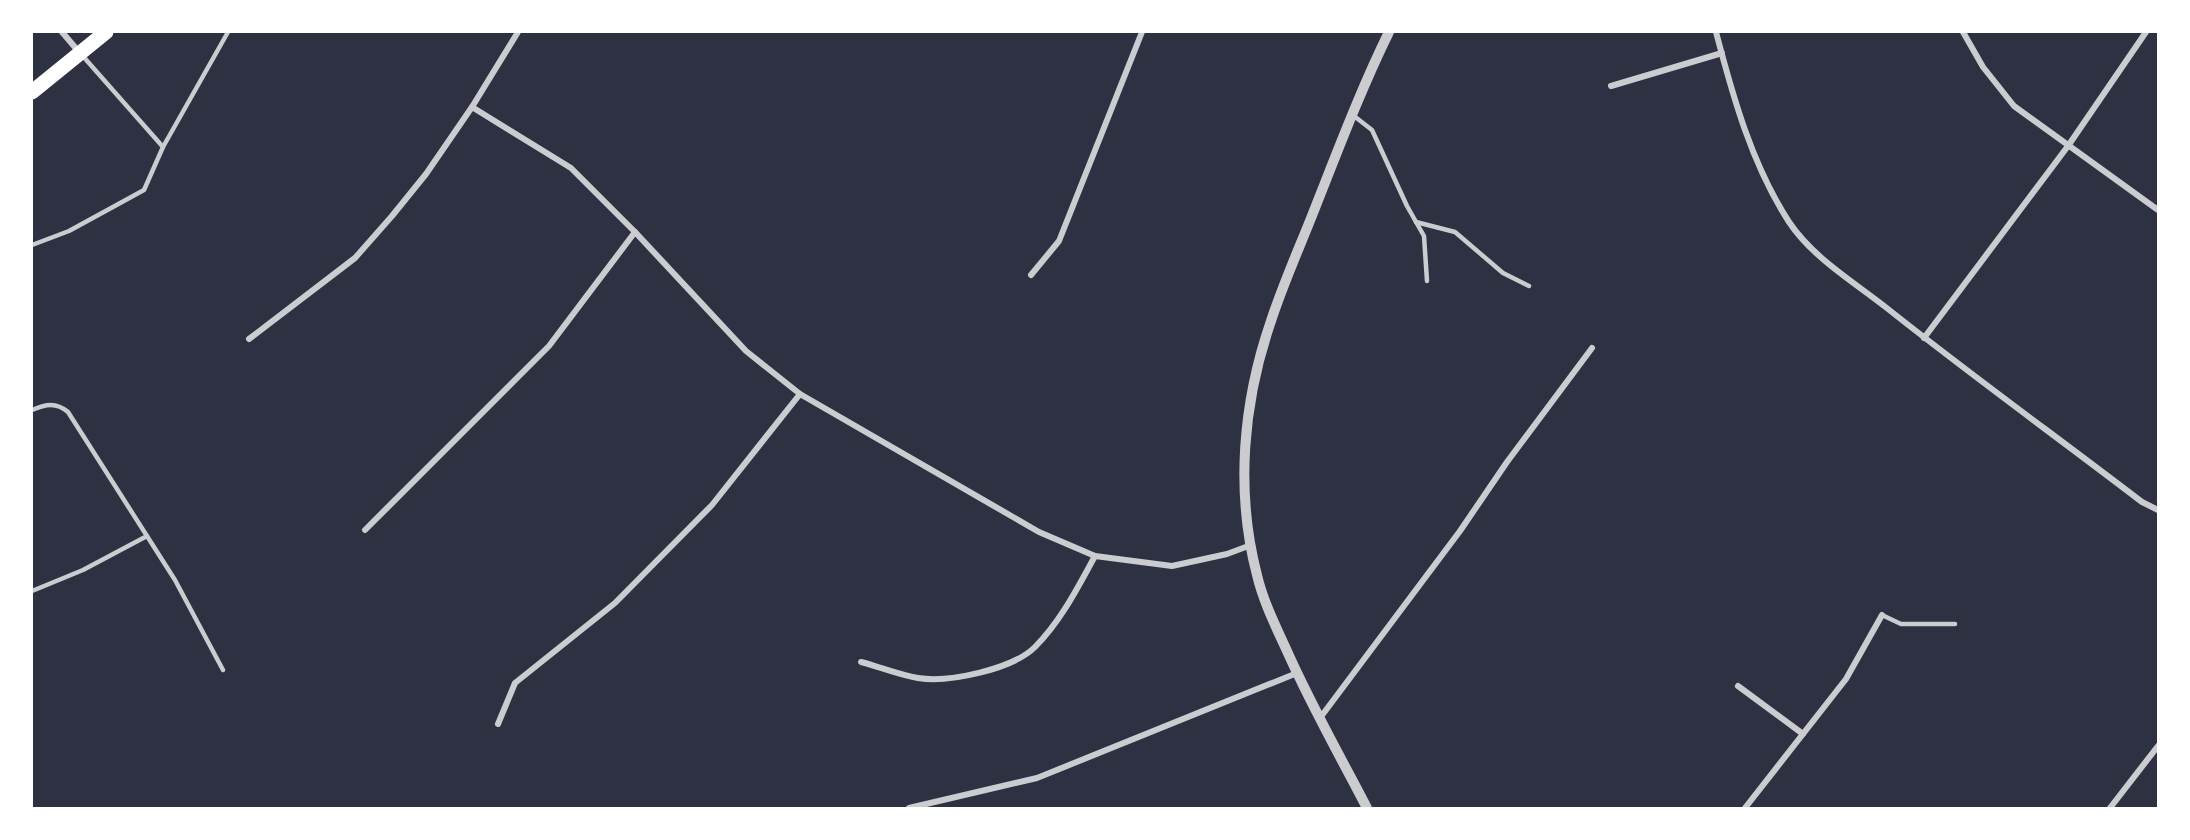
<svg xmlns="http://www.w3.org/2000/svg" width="2190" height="840" viewBox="0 0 2190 840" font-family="Spectral,serif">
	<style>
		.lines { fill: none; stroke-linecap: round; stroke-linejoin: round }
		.service { stroke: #caccd0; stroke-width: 4.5 }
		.minor { stroke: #caccd0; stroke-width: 6 }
		.tertiary { stroke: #caccd0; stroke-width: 10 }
		.primary { stroke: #fff; stroke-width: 15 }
	</style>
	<rect width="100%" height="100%" fill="#2d3142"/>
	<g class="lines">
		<g class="service">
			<polyline points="1354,116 1372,130 1407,206 1424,236 1427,281"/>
			<polyline points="163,147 228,32"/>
			<polyline points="1416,222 1455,232 1503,273 1529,286"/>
			<polyline points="32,245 69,231 144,190 163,147 81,54"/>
			<path d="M 32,410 C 46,404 56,402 68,412 L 175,580 L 223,670"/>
			<polyline points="32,591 83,570 147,536"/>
			<polyline points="1882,615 1901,624 1955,624"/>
		</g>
		<g class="minor">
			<polyline points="62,32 79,52"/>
			<path d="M 1716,32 C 1733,97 1752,165 1789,222 C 1813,258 1854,282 1888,309 C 1971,375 2057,437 2142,502 L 2158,510"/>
			<polyline points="1963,32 1983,67 2014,106 2158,210"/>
			<polyline points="1611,86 1722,53"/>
			<polyline points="472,107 571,168 635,232 746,351 800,394 1039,532 1095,556 1172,566 1227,554 1251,545"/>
			<polyline points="1031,275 1059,241 1142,32"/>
			<polyline points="1924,338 2068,146 2146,32"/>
			<polyline points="249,339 355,258 392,216 426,174 472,107 518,32"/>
			<polyline points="365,530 549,346 635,232"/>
			<path d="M 861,662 C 880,667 899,675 918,678 C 949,683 1013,669 1035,647 C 1061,621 1078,587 1095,556"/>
			<polyline points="1738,686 1803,734"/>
			<polyline points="1320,718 1460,531 1507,462 1592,348"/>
			<polyline points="498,724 515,683 615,603 712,505 800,394"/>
			<polyline points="909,808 1037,778 1297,673"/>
			<polyline points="1745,808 1846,679 1882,615"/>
			<polyline points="2110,808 2158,746"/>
		</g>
		<path class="tertiary" d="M 1367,808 C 1340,756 1311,705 1287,651 C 1276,627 1263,601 1257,575 C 1235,491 1243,402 1271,321 C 1284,281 1302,242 1317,203 C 1340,145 1362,87 1389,32"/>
		<polyline class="primary" points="32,92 106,32"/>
	</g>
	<rect width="2190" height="840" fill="none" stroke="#ffffff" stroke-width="66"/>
</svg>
